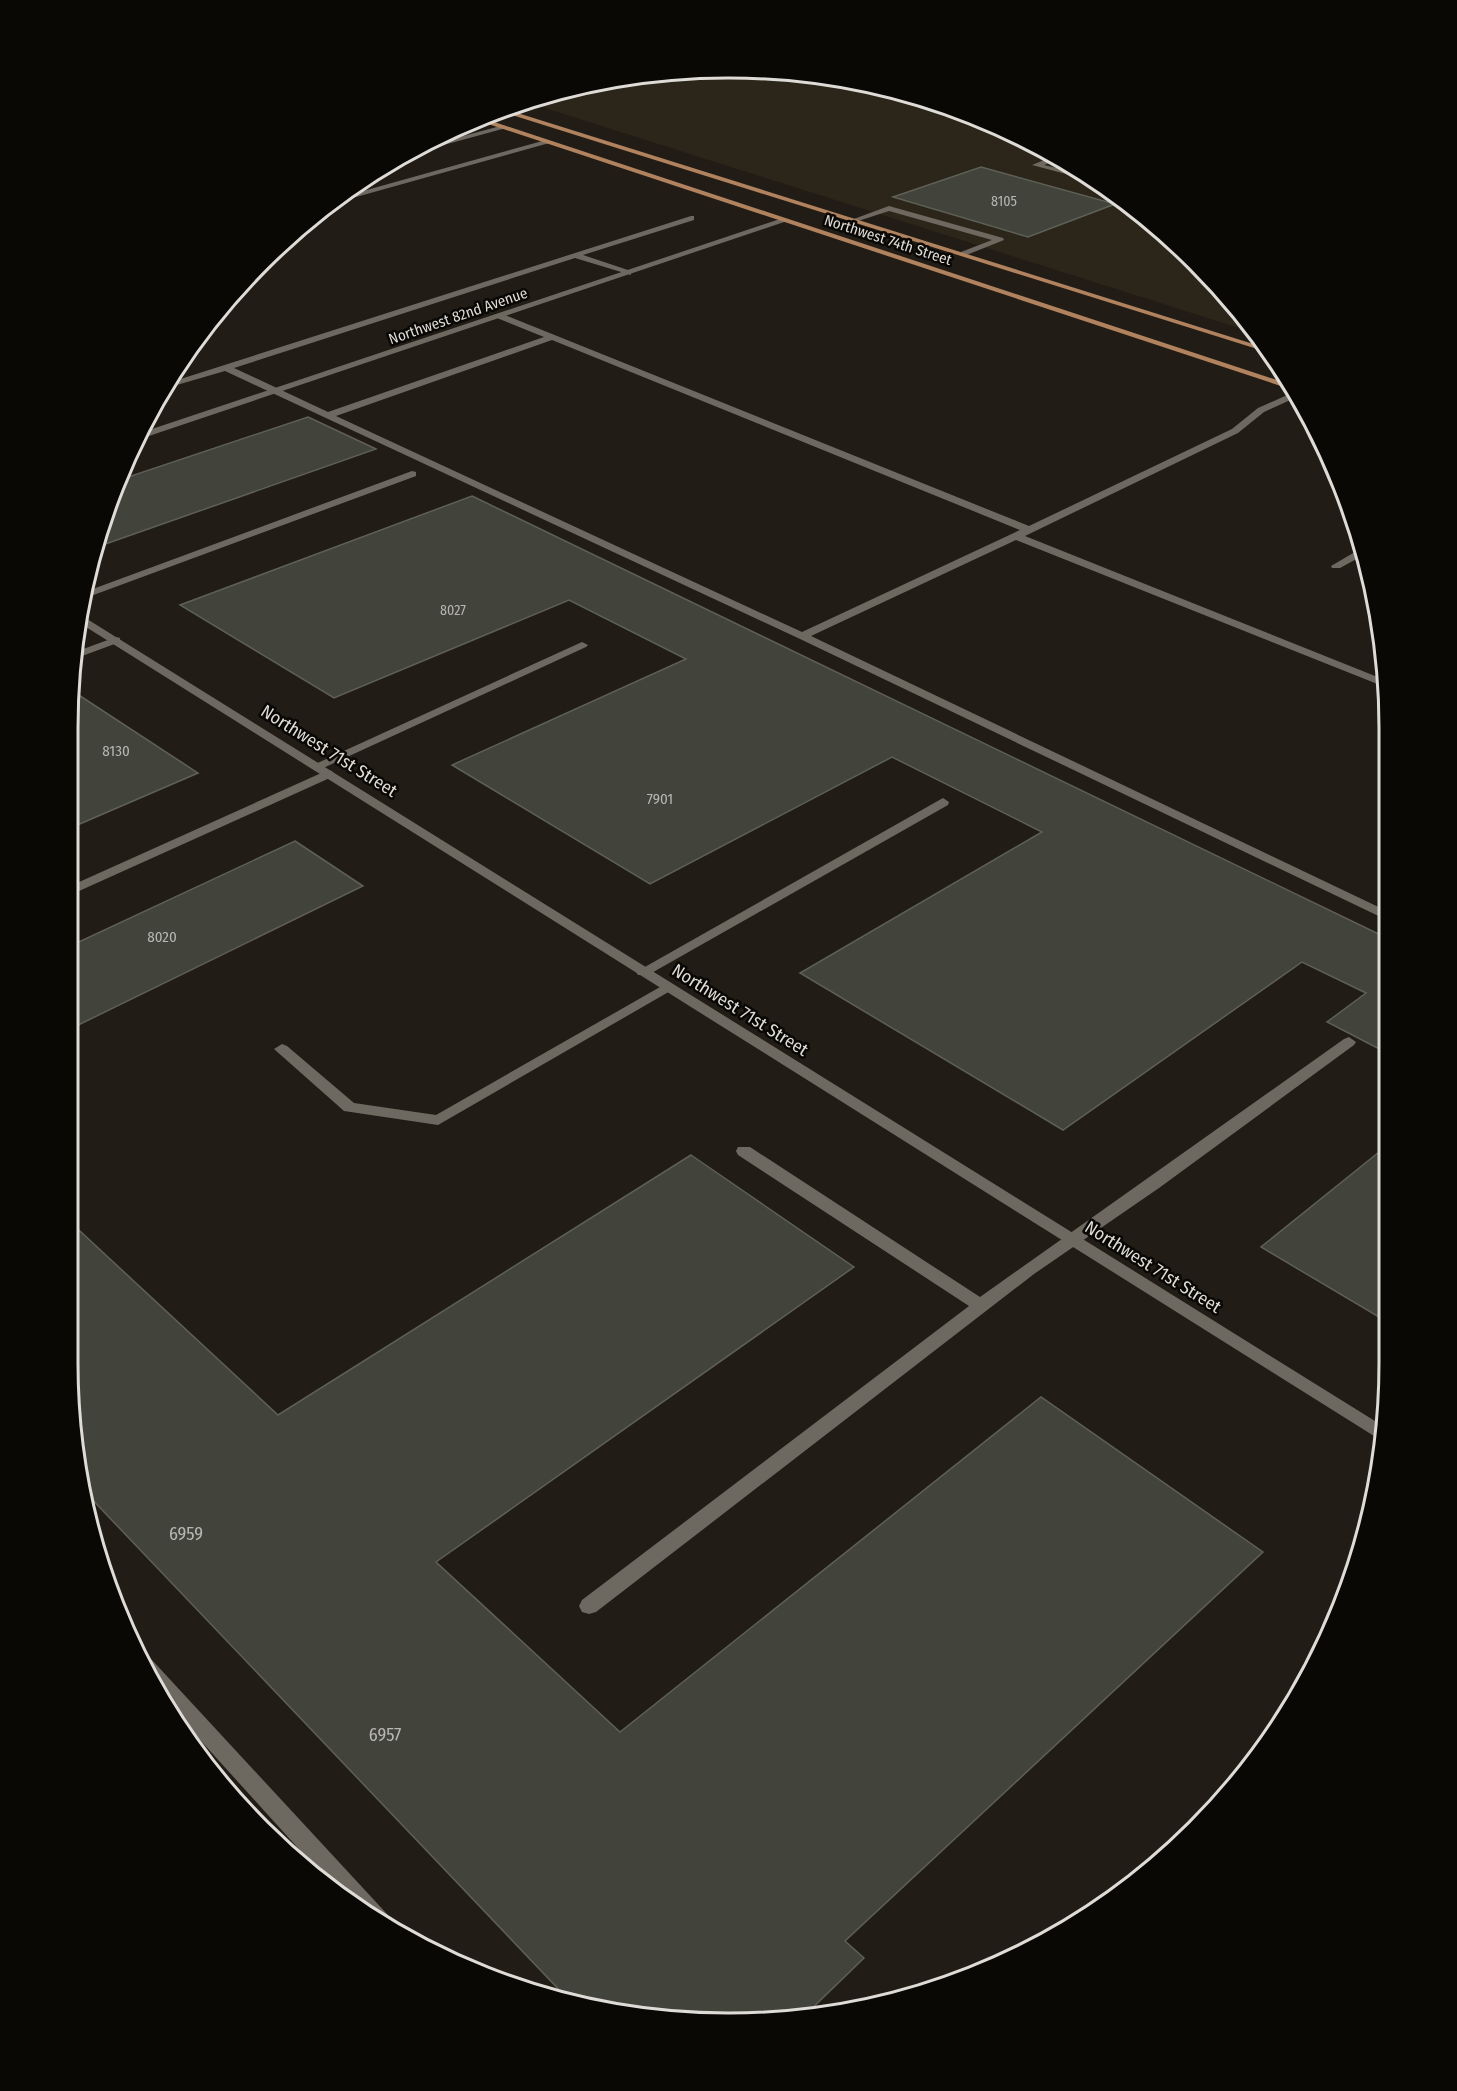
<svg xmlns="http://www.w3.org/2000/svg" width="1457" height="2091" viewBox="0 0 1457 2091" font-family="'Fira Sans Condensed',sans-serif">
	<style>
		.built { fill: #2b2619 }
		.building { fill: #42433b; stroke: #5e6057; stroke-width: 1.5 }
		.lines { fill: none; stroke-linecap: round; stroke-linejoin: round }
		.lane { fill: #6d6960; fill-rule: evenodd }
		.street { fill: #6d6960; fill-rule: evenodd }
		.primary { fill: #b0825d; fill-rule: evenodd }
		.labels { text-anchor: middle; stroke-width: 5; stroke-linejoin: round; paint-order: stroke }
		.far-number-label { font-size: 14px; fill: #b8b6b1 }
		.far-street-label { font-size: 15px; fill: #dfdcd8; stroke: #090805 }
		.number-label { font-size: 15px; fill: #b8b6b1 }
		.street-label { font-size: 18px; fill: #dfdcd8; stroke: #090805 }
		.near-number-label { font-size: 18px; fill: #b8b6b1 }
		.rim { fill: none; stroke: #dfdcd8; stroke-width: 3 }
	</style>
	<rect width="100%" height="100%" fill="#211d16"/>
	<polygon class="built" points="729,68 858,80 982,118 1096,179 1196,261 1258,334 526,102 600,80"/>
	<g class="building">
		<polygon points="981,167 1115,204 1028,237 893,197"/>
		<polygon points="308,417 376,449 94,548 103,516 119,480"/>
		<polygon points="472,496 1389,939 1389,1054 1327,1022 1366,993 1302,962 1063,1130 800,973 1042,832 892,757 650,884 452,765 686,659 569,600 334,698 180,605"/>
		<polygon points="71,690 198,773 68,829 68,728"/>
		<polygon points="295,841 363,886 68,1030 68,947"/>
		<polygon points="1389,1144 1389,1323 1261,1247"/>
		<polygon points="691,1155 854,1267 436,1562 620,1732 1041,1397 1263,1552 845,1941 864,1958 804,2016 729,2024 643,2018 567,1998 85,1492 68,1362 68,1220 278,1415"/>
	</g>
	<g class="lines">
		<g class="lane">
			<polygon points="903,94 909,96 897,100 894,98"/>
			<polygon points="504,125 506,128 407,155 419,148"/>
			<polygon points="546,140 553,142 331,204 338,198"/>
			<polygon points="1054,156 1059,159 1044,165 1093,177 1100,183 1032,165"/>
			<polygon points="889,206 1003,238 1004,240 964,256 961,256 961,252 992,240 889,211 855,222 851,220"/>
			<path d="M 691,216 L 694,216 L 694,220 L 583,255 L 631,271 L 631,275 L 575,258 L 234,368 L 328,412 L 544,337 L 497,318 L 496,316 L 500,313 L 1029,526 L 1232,429 L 1258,408 L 1294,392 L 1297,397 L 1264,412 L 1238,433 L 1025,536 L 1385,680 L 1385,687 L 1016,540 L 811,636 L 1389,912 L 1389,921 L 798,638 L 225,371 L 163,389 L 168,383 ZM 552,340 L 1020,530 L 802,632 L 336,416 Z"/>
			<polygon points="412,471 416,472 416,476 80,600 82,593"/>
			<polygon points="1360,549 1362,556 1340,568 1332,568 1331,566"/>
			<polygon points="116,637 120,638 120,642 74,659 75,652"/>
			<polygon points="582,642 588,645 586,647 321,769 317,770 311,766"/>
			<polygon points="328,770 332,771 334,774 332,777 68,896 68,887"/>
			<polygon points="943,798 949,802 948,805 648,975 638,975 636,972"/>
			<polygon points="667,983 672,984 674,987 672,990 438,1125 344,1111 274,1049 282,1044 287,1046 354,1103 436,1115"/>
			<polygon points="1349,1037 1356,1042 1354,1045 1159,1188 1034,1274 596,1612 589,1614 582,1612 579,1606 582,1600 969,1306 738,1155 736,1151 738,1147 750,1147 980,1297 1344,1039"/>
			<polygon points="145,1657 152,1660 387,1914 390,1921 388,1926 362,1912 344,1899 163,1699 141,1659"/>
		</g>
		<g class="street">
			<polygon points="814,76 831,78 974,116 992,124"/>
			<polygon points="783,218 790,220 137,440 140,433"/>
			<polygon points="79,614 1383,1426 1382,1441 78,622"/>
		</g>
		<g class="primary">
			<polygon points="505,109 1266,348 1270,353 499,111"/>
			<polygon points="479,117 1289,384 1293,390 473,119"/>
		</g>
	</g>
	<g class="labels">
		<g class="far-number-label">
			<text x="1004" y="206">8105</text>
			<text x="453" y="615">8027</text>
		</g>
		<g class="far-street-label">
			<text transform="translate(888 240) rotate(18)" y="5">Northwest 74th Street</text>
			<text transform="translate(458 316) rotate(-19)" y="5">Northwest 82nd Avenue</text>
		</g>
		<g class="number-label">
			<text x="116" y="756">8130</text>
			<text x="660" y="804">7901</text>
			<text x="162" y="942">8020</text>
		</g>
		<g class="street-label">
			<text transform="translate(329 751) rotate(32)" y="6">Northwest 71st Street</text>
			<text transform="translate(740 1010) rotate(32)" y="6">Northwest 71st Street</text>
			<text transform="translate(1153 1267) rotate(32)" y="6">Northwest 71st Street</text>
		</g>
		<g class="near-number-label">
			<text x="186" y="1540">6959</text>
			<text x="385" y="1741">6957</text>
		</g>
	</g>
	<path d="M0 0H1457V2091H0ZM728 78H729A650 650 0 0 1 1379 728V1363A650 650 0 0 1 729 2013H728A650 650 0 0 1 78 1363V728A650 650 0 0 1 728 78Z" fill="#090805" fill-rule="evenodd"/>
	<path class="rim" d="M728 78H729A650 650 0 0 1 1379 728V1363A650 650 0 0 1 729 2013H728A650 650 0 0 1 78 1363V728A650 650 0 0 1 728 78Z"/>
</svg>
